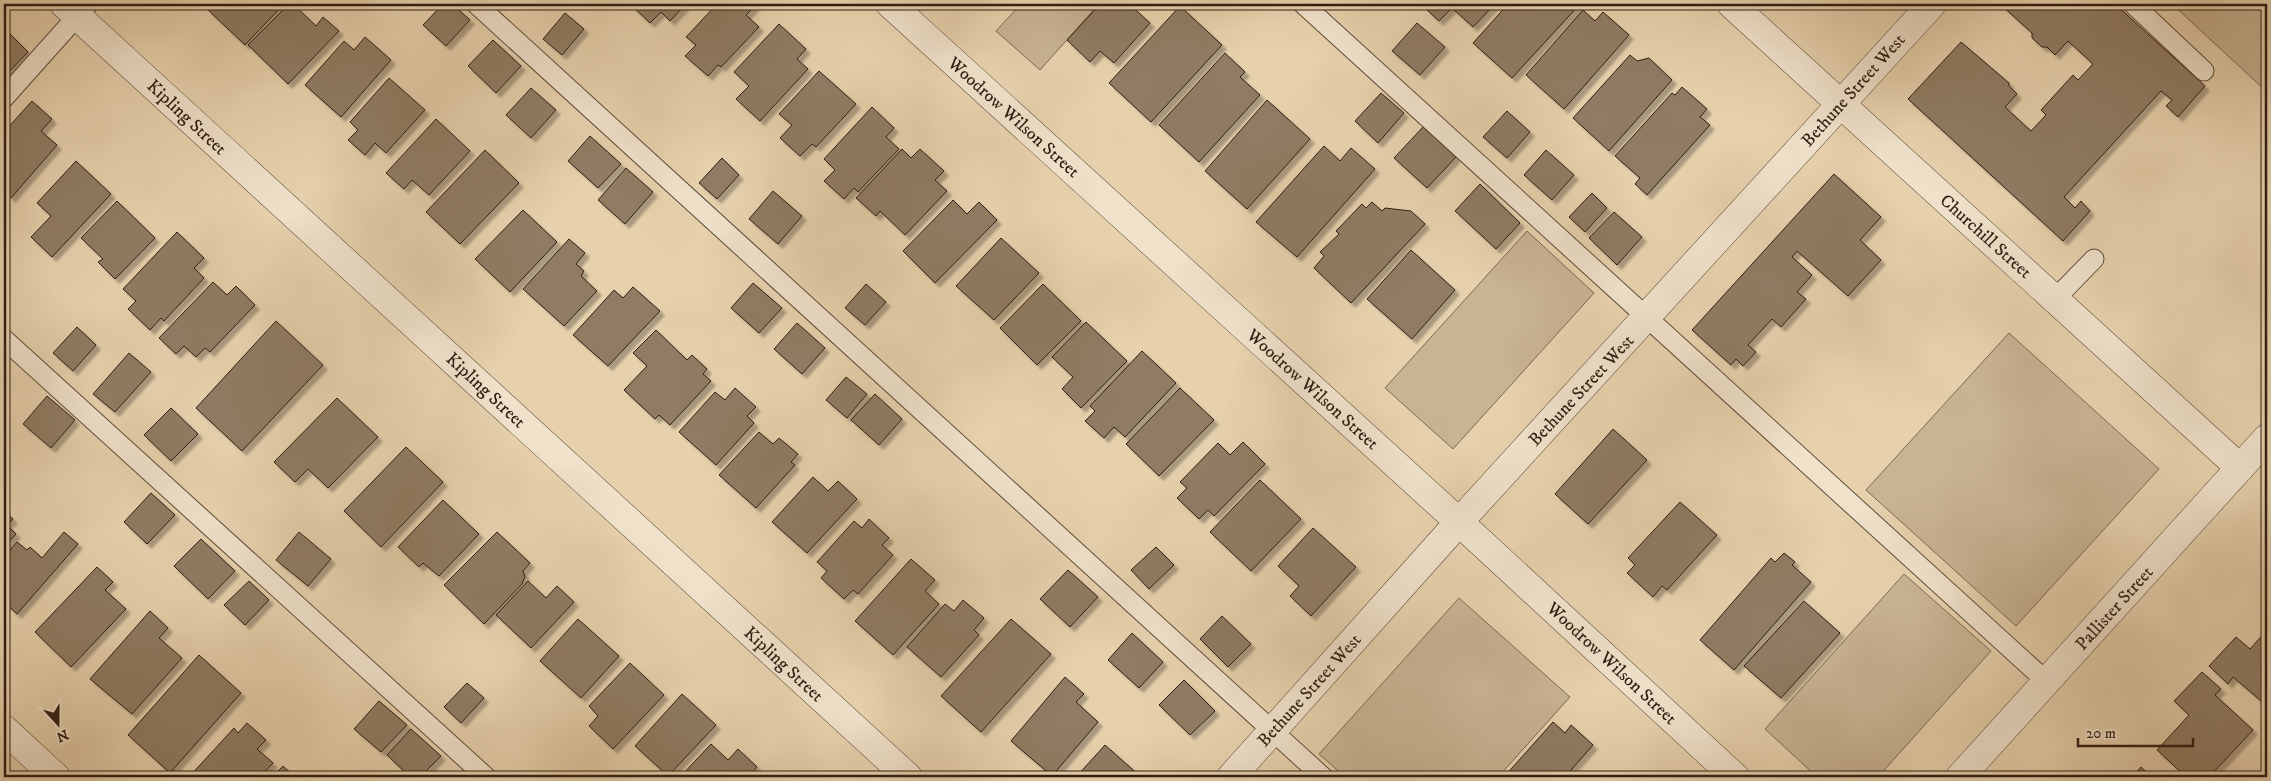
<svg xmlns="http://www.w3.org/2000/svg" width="2271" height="781" viewBox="0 0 2271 781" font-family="'IM FELL DW Pica',serif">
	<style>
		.green { fill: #c8b393; stroke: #7c6853 }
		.building { fill: #8f7b63; stroke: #2f1e13; filter: url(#shadow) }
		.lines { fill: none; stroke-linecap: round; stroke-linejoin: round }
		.service-casing { stroke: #5d4b3a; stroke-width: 21 }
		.minor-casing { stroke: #5d4b3a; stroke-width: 29 }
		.service { stroke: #efe1ca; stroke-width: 19 }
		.minor { stroke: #efe1ca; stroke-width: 28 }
		.labels { text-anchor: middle; stroke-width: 4; stroke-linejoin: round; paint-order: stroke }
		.street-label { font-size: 18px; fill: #2f1e13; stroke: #efe1ca }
	</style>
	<defs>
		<filter id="shadow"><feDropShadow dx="4.5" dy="4.5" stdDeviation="1" flood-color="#0004"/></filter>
	</defs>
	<rect width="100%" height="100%" fill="#e7d1ad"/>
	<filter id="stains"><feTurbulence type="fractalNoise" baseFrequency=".004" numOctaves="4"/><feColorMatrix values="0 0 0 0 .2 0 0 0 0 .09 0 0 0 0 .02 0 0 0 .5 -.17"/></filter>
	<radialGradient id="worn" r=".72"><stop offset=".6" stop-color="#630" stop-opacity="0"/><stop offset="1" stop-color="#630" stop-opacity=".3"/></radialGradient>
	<g class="green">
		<polygon points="1021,4 1099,4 1040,70 996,31"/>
		<polygon points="2172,4 2267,4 2267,92"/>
		<polygon points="1527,231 1594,293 1453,449 1385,388"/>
		<polygon points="2009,333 2159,469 2016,626 1866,490"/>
		<polygon points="1904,574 1991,651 1878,777 1817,777 1765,729"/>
		<polygon points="1459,598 1570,697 1498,777 1345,777 1319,754"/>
	</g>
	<g class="building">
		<polygon points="212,4 284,4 245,45 207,9"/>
		<polygon points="289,4 293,4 316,26 323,17 339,31 288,84 248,45"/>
		<polygon points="443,4 452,4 470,20 446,46 423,25"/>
		<polygon points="686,4 670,21 661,12 650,23 631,5"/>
		<polygon points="717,4 753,4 755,6 746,15 759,27 721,67 718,65 708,76 685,56 696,45 686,37"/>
		<polygon points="1100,4 1129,4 1150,23 1114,63 1100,51 1090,62 1067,40"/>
		<polygon points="1432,4 1495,4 1473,27 1452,8 1439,21 1427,10"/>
		<polygon points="1508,4 1580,4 1512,78 1473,43"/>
		<polygon points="2000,4 2115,4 2205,86 2178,117 2166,106 2172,100 2161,91 2064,197 2075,208 2081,201 2090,211 2063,241 1908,99 1961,42 2009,83 2009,86 2017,94 2005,107 2031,131 2046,115 2041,110 2073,75 2078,80 2093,64 2068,41 2055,55 2047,47 2042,47 2032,38 2032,33"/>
		<polygon points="1180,6 1222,45 1151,122 1109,83"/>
		<polygon points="1583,10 1595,21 1603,12 1629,35 1564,109 1526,75"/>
		<polygon points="565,13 584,29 562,55 543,39"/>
		<polygon points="1417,23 1445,47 1420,75 1392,51"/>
		<polygon points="779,24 806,49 797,59 808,69 760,121 736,99 749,86 734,72"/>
		<polygon points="4,28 28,52 4,77"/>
		<polygon points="365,37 391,60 341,117 305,85 344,41 354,50"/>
		<polygon points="493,40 521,66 496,93 468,66"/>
		<polygon points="1225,53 1245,72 1240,77 1260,95 1199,162 1159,125"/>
		<polygon points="1630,55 1637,61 1649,58 1672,80 1609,151 1573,118"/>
		<polygon points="819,71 856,104 816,147 812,144 800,156 780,138 792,125 779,114"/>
		<polygon points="389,78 425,110 386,153 375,143 365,155 348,140 358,130 350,122"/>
		<polygon points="1682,87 1707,109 1700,117 1710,125 1647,195 1635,184 1640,178 1615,156 1672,93 1675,95"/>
		<polygon points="531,88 556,110 531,138 506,115"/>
		<polygon points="1381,93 1404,113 1378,143 1355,121"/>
		<polygon points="1267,100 1310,139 1247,209 1205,171"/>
		<polygon points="32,101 52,119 41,131 57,145 11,198 4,191 4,132"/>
		<polygon points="872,107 894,128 886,137 899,149 858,192 854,188 844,199 824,181 835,170 824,159"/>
		<polygon points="1507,111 1530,132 1507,158 1483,137"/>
		<polygon points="436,119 470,151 429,195 412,180 404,189 386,173"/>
		<polygon points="1423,127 1456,157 1427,188 1394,158"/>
		<polygon points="590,136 621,164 598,188 568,161"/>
		<polygon points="1324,146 1340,161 1351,148 1375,169 1297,257 1256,222"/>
		<polygon points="902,149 911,158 920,149 944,171 935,180 947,191 905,235 880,211 876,216 856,198"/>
		<polygon points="485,150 519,183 460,244 426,212"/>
		<polygon points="1546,150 1574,175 1552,200 1524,175"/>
		<polygon points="722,158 739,175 717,199 699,183"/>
		<polygon points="76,161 111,194 52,257 31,237 51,216 37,203"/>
		<polygon points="626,168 653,192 625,224 598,200"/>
		<polygon points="1834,174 1881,217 1860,240 1881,260 1848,296 1797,251 1792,257 1812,275 1797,292 1806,299 1781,327 1772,319 1748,345 1756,352 1743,366 1736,359 1731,365 1692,330"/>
		<polygon points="1480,184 1520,223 1496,249 1455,211"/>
		<polygon points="773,191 802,216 778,244 749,219"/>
		<polygon points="1592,193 1607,208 1585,232 1569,217"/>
		<polygon points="953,200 967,214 979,202 997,220 935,283 903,251"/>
		<polygon points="117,201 155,238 115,279 98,262 103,259 81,238"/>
		<polygon points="1372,202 1382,211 1385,208 1411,211 1425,224 1351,303 1314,268 1324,256 1320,252 1339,234 1336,231 1362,204 1366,208"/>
		<polygon points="523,210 557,242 510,292 475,259"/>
		<polygon points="1614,212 1642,237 1617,265 1589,238"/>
		<polygon points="177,232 204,258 194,268 204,278 164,321 161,318 150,330 128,309 136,301 123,289"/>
		<polygon points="1001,238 1039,273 994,320 956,286"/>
		<polygon points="569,239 585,253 576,264 584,271 581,276 597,291 564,326 523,289"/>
		<polygon points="1411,250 1455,290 1412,339 1367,299"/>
		<polygon points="213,282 227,295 236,286 255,305 210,352 205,348 196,357 184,346 176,354 159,338"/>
		<polygon points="753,283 782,308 759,333 731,308"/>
		<polygon points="866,284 886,302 865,325 845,308"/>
		<polygon points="1043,284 1081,321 1037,365 1000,328"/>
		<polygon points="633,287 660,311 608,366 573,335 614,290 623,298"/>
		<polygon points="276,321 323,365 242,451 196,408"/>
		<polygon points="1086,322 1127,361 1081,408 1062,389 1073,377 1052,357"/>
		<polygon points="797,323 825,348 802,374 774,349"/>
		<polygon points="77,327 96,345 73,371 53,353"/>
		<polygon points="656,330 687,360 692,355 707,369 703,374 711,381 670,425 659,415 655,419 624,390 647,366 633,353"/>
		<polygon points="1142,351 1176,383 1125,437 1114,427 1104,438 1085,421 1095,411 1090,406"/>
		<polygon points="129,353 151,372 115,412 93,394"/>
		<polygon points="846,377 867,394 847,418 826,400"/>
		<polygon points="735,388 756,407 747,416 754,423 716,465 679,432 715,392 725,400"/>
		<polygon points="1180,388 1214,420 1159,476 1126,444"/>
		<polygon points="875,394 902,419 879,445 851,420"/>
		<polygon points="47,396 75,420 51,448 23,424"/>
		<polygon points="337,398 378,437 328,488 308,469 295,482 274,462"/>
		<polygon points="171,408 198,434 171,461 144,435"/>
		<polygon points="1613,429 1647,460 1588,524 1555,494"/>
		<polygon points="759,432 773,444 779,438 798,454 791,462 795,465 756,508 719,475"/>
		<polygon points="1243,442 1265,464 1214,516 1208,510 1199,519 1177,498 1187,488 1180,482 1218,443 1230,455"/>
		<polygon points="406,447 443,482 381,547 344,511"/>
		<polygon points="813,477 828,491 838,481 857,499 807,553 772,522"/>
		<polygon points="1260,480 1301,519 1251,571 1210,532"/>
		<polygon points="151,493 175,515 147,544 124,522"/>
		<polygon points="443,500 479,534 439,576 423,563 419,567 398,547"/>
		<polygon points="1680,502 1717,535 1667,590 1662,586 1653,597 1627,573 1635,565 1628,558"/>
		<polygon points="4,511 13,519 7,525 16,534 4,547"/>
		<polygon points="869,519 889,538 882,545 893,555 858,594 853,590 844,599 821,578 827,571 817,562 854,521 862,528"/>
		<polygon points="1313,528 1356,567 1311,616 1290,596 1299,586 1278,566"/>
		<polygon points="64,532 78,544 17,614 4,602 4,557 17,542 27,550 30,547 42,558"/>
		<polygon points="299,532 331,559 308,586 276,560"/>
		<polygon points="497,532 530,563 523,571 525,577 522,584 484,624 444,585"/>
		<polygon points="201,539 235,571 208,599 174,566"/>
		<polygon points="1156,547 1174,565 1149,589 1131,570"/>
		<polygon points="1784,553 1795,562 1792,565 1811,582 1734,670 1700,640 1771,558 1775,562"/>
		<polygon points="911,559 935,580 925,591 939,604 893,655 855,621"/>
		<polygon points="97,567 113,582 105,590 126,609 71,667 35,632"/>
		<polygon points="1068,570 1098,597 1070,627 1040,599"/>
		<polygon points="249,581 269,600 245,625 224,605"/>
		<polygon points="528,581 546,598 557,586 574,602 531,648 496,615"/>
		<polygon points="963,600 984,618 974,630 979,635 941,677 907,647 945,604 954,611"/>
		<polygon points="1804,601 1840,633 1781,698 1744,666"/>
		<polygon points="150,611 168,628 159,638 182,658 132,714 90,679"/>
		<polygon points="1222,616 1251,644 1228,667 1200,639"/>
		<polygon points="578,619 619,656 581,698 540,661"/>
		<polygon points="1011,619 1051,654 981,732 941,696"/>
		<polygon points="2267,630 2267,706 2233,677 2228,684 2209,666 2236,637 2250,649"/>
		<polygon points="1132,633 1163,662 1139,688 1108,660"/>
		<polygon points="199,655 241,693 170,773 128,735"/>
		<polygon points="630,663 664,695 613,749 589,726 598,716 589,706"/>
		<polygon points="2202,672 2221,689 2215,695 2253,730 2209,777 2186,777 2157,750 2189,715 2174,701"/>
		<polygon points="1065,677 1084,694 1076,702 1098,722 1052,776 1011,741"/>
		<polygon points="1184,680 1215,711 1190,735 1159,705"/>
		<polygon points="467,683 484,698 461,723 444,707"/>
		<polygon points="682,694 716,725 668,776 635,746"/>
		<polygon points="379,701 407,725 381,752 354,729"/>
		<polygon points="1553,722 1565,733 1571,725 1593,745 1565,777 1504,777"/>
		<polygon points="247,723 266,740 257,749 273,763 260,777 189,777 234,728 238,733"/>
		<polygon points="411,729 441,756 420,777 410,777 387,755"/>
		<polygon points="711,744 728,760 738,749 757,767 748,777 680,777"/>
		<polygon points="1105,745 1141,777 1076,777"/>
		<polygon points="283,766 295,777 272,777"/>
		<polygon points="2141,767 2152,777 2132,777"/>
	</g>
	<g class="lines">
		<g class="service-casing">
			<g id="service">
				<polyline points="476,4 1323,777"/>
				<polyline points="1303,4 2047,682"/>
				<polyline points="2133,4 2204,71"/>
				<polyline points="4,98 88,4"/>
				<polyline points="2055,299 2094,259"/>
				<polyline points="4,339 486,777"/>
			</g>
		</g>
		<g class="minor-casing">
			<g id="minor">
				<polyline points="64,4 908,777"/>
				<polyline points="890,4 1459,522 1735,777"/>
				<polyline points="1731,4 2240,468"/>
				<polyline points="4,729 56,777"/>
				<polyline points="1231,777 1459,522 1932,4"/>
				<polyline points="1960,777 2267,438"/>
			</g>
		</g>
		<use href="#service" class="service"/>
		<use href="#minor" class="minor"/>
	</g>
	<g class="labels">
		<g class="street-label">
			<text transform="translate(1853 90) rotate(-48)" y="6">Bethune Street West</text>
			<text transform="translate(187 117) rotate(43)" y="6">Kipling Street</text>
			<text transform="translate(1014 117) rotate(42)" y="6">Woodrow Wilson Street</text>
			<text transform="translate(1986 236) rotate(42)" y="6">Churchill Street</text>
			<text transform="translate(1313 389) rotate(42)" y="6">Woodrow Wilson Street</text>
			<text transform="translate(486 390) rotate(43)" y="6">Kipling Street</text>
			<text transform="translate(1581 390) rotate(-47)" y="6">Bethune Street West</text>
			<text transform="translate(2114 608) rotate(-48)" y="6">Pallister Street</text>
			<text transform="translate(1612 663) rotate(43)" y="6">Woodrow Wilson Street</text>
			<text transform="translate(784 664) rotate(43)" y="6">Kipling Street</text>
			<text transform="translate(1309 690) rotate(-48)" y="6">Bethune Street West</text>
		</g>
	</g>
	<rect width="2271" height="781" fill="none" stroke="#e7d1ad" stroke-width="20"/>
	<rect x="5" y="5" width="2261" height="771" fill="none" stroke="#2f1e13" stroke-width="2.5"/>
	<rect x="10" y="10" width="2251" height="761" fill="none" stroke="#2f1e13"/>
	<g transform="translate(58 724) rotate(159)" stroke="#efe1ca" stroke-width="4" paint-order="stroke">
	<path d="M0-4L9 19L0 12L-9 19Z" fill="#2f1e13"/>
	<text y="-8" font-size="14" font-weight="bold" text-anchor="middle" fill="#2f1e13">N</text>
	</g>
	<path d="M2078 738v8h115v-8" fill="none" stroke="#2f1e13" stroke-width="2.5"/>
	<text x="2086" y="738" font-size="15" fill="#2f1e13" stroke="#efe1ca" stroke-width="4" paint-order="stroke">20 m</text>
	<rect width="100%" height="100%" filter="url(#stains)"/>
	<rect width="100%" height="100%" fill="url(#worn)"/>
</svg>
